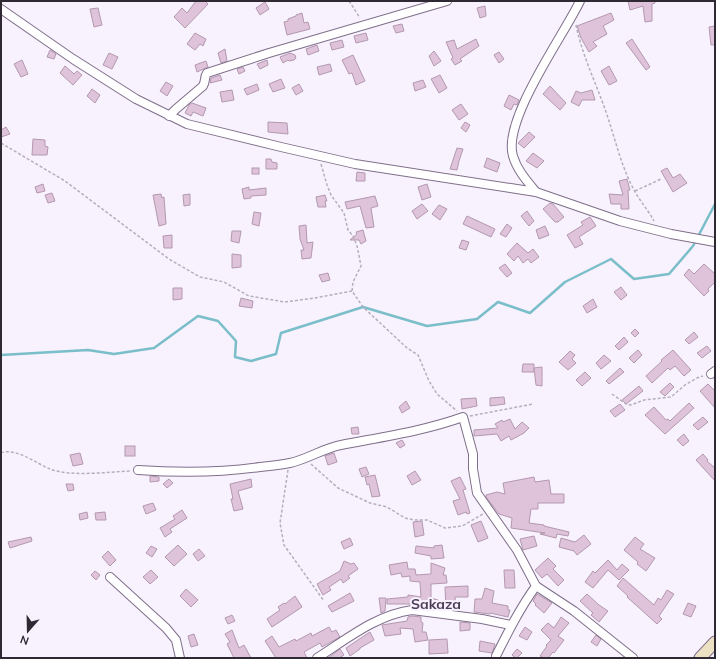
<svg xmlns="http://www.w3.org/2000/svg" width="716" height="659" viewBox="0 0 716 659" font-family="Mulish,sans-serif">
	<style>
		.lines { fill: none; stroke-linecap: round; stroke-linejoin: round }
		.stream { stroke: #7abec9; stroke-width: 2.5 }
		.building { fill: #dfc3db; stroke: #b398b0 }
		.street-casing { stroke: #7f6f8a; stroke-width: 10 }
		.secondary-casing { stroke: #7f6f8a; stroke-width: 13 }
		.path { stroke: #b5afbb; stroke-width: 1.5; stroke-dasharray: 3 2; stroke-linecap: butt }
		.street { stroke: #fff; stroke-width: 8 }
		.secondary { stroke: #ece2c3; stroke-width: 11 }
		.labels { text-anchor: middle; stroke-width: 4; stroke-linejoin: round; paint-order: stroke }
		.quarter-label { font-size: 14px; font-weight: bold; fill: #4b3d56; stroke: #f8f1fe }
	</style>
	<rect width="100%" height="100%" fill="#f8f1fe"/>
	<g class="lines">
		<polyline class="stream" points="1,355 88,350 114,354 154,348 198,316 218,321 236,341 235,357 251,361 276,354 281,333 363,307 427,326 477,319 498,302 530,313 565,282 611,259 634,279 669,274 693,246 715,204"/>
	</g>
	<g class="building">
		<polygon points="196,1 205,1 208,4 185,28 174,17 182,8 187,13"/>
		<polygon points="628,1 655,1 655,3 652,4 652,21 645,22 643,6 630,10"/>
		<polygon points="265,2 269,9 260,15 256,8"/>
		<polygon points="485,6 486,16 480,18 477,8"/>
		<polygon points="98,8 102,25 94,27 90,9"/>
		<polygon points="302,13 304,23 308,22 310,29 287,35 284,22 288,21 288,19 296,16 296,15"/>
		<polygon points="611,13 614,20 603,26 607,34 593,42 597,46 589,52 581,38 577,26"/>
		<polygon points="402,24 404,31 396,33 393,26"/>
		<polygon points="715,26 715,45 711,45 709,27"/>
		<polygon points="195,33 206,39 203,46 200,44 195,50 187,44"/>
		<polygon points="366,33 368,40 356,43 354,36"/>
		<polygon points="476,39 479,46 460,59 462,61 455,65 451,59 453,58 446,42 454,40 457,49"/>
		<polygon points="632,39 650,67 646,70 626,43"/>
		<polygon points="342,40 344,47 332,50 330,43"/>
		<polygon points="317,45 319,51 308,55 306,49"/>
		<polygon points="225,49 227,61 221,63 218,53"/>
		<polygon points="50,50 56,54 54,59 47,57"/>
		<polygon points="434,51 441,61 434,66 429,56"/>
		<polygon points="499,52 504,59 499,63 494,55"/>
		<polygon points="109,53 118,57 112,69 103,65"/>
		<polygon points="290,53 295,55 296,58 294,60 289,61 288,60 283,63 280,57"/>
		<polygon points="353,55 365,81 356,85 352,73 349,74 342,60"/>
		<polygon points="22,60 28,74 21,77 14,64"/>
		<polygon points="267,60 268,65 260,69 257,64"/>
		<polygon points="206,61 208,67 197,72 195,65"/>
		<polygon points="330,64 332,71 319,75 317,67"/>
		<polygon points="65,66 74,74 77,71 82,75 73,85 60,73"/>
		<polygon points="609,66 617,81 609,85 601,71"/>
		<polygon points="243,67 245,71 239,74 237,69"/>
		<polygon points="220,75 222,80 210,83 211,78"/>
		<polygon points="440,75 447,88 439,93 431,79"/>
		<polygon points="281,79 285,88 273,92 269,84"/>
		<polygon points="423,80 426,87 415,91 413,83"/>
		<polygon points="166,82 173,86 167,96 160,91"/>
		<polygon points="257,84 259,90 247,95 244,89"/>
		<polygon points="299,84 303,91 296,95 292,88"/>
		<polygon points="550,86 566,103 560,110 543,94"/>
		<polygon points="92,89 100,95 95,103 87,96"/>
		<polygon points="232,90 234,100 222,102 220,92"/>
		<polygon points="592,90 595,100 582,100 579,106 571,102 576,91 581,93"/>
		<polygon points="509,95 519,100 517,105 514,104 511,110 504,106"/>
		<polygon points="192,103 206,108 203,116 193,112 191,116 185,113 189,105"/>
		<polygon points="461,104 468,114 459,120 452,110"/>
		<polygon points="268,122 287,123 288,134 268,132"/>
		<polygon points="465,122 470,125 466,132 461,128"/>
		<polygon points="6,127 10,134 1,137 1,130"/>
		<polygon points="529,132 535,137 524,148 518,143"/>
		<polygon points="33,139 45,140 45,146 48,147 47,155 32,155"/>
		<polygon points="457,148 463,149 459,161 457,170 450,169"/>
		<polygon points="533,153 544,161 537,168 526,161"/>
		<polygon points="487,158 500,163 497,172 484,167"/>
		<polygon points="266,159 271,159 272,162 277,163 277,169 266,169"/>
		<rect x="252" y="168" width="7" height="6"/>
		<polygon points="667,168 673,178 680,174 687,183 673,192 661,171"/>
		<polygon points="357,172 365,173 365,181 356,181"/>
		<polygon points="627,179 630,190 628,190 629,209 621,209 621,204 611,204 609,194 623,195 619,181"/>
		<polygon points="43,184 45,191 37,193 35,187"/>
		<polygon points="427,184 431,197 422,200 418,187"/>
		<polygon points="249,187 249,190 266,188 266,195 251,196 251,198 244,199 242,189"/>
		<polygon points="52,193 55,201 48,203 45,195"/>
		<polygon points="161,194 162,198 164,197 166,224 159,226 153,195"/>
		<polygon points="190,194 190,205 184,206 183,195"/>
		<polygon points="325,195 327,201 325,201 326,207 318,207 316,197"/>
		<polygon points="375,196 378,206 371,208 374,227 366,228 360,206 347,209 345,202"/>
		<polygon points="550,203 553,204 564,217 558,222 555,222 543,209"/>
		<polygon points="422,204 428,211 417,219 412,211"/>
		<polygon points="439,205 447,209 440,220 432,214"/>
		<polygon points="527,211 534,221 529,226 521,216"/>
		<polygon points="254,212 261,213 259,226 252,224"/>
		<polygon points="467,216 495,229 491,237 463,224"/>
		<polygon points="590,217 596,226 579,237 583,244 575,248 567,235 583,225 581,222"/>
		<polygon points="507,224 512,228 506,237 500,234"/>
		<polygon points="306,225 307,243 313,242 311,258 302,259 301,250 304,250 300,239 299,226"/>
		<polygon points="545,226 549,235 539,239 536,230"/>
		<polygon points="363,230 366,241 361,244 359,240 350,240 357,234 356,232"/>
		<polygon points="232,231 241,231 239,243 231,241"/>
		<polygon points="172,235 172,248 164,248 163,236"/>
		<polygon points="462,240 469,242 466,250 459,248"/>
		<polygon points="517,243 528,253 533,249 539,257 531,263 528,259 523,263 518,256 514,261 507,254"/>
		<polygon points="232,254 241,255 241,267 232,268"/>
		<polygon points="505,264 512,273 507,277 499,268"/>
		<polygon points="704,264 715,274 715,282 708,289 709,291 704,296 684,275 689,269 694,274"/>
		<polygon points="328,273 330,280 322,282 319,275"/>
		<polygon points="621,287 627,295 621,300 614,292"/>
		<polygon points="173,288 182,288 182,299 173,300"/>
		<polygon points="241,298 253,301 252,308 239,306"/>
		<polygon points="593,299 597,307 587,313 583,306"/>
		<polygon points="635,329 639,333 635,337 631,333"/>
		<polygon points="694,332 698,337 689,344 685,340"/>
		<polygon points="624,337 628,342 619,350 615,346"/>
		<polygon points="707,346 711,351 702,358 697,353"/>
		<polygon points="638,350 642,355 634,363 629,358"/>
		<polygon points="673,350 691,370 684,376 675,366 670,370 668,368 652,383 646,376 662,361 661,360"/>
		<polygon points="570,351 575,355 572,359 576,363 568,370 559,362"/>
		<polygon points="604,355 611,361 601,369 596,363"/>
		<polygon points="523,364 534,364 534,372 522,372"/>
		<polygon points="542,367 542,386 536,385 534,368"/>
		<polygon points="620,368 624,372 609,384 606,381"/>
		<polygon points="585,372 591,378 582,386 576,380"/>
		<polygon points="670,383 674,387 665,396 660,392"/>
		<polygon points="708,384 715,391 715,408 700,391"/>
		<polygon points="639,386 643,391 626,404 622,400"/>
		<polygon points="504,397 505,404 490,406 490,398"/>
		<polygon points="476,398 477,406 462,409 461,399"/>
		<polygon points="406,401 410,408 402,413 399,407"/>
		<polygon points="689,403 694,408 665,434 645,415 654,407 666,420 668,419 670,421"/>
		<polygon points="620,404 625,410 615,417 610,411"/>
		<polygon points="703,417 708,422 698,430 693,425"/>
		<polygon points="510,419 515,429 522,422 529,428 524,433 511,440 509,436 501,441 497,434 474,436 474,430 498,428 495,424 502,420 503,422"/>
		<polygon points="358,427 359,434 352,434 351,428"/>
		<polygon points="684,434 689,441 683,446 677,440"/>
		<polygon points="402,440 405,445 400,448 396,443"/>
		<rect x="125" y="446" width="10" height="10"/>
		<polygon points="80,453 83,464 73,466 70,455"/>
		<polygon points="334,453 337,462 328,465 325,456"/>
		<polygon points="703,454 708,460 707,461 715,468 715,481 696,460"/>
		<polygon points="366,467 369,474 362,477 359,469"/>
		<polygon points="415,471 421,480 412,485 407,476"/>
		<polygon points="375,475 380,496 372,497 369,484 367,485 365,477"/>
		<polygon points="150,476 159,477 159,481 150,482"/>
		<polygon points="460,477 466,489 463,490 470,513 467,514 466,512 458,515 453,501 460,499 451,481"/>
		<polygon points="534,477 535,482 549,480 551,494 564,494 564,503 538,503 538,509 531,509 529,523 544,525 544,526 569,532 568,536 557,534 556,538 540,534 545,533 511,528 512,518 499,514 486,497 486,495 497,492 505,494 503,483"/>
		<polygon points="169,479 173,483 167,488 163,484"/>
		<polygon points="251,479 252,487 238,491 243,509 234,511 231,499 233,499 230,484"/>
		<polygon points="66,484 73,484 74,490 68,491"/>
		<polygon points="153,503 156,510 146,514 143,506"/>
		<polygon points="182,510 187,518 170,529 172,532 165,537 160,528 175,519 173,516"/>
		<polygon points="87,512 88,518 80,520 79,514"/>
		<polygon points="105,512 106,520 96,520 95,513"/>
		<polygon points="422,521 424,535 415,537 413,522"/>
		<polygon points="481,521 488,538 478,542 471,525"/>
		<polygon points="584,535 591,544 577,555 574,551 559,547 561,538 575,542"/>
		<polygon points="534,536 537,546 523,550 520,539"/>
		<polygon points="31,537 32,541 10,548 8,542"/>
		<polygon points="635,537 644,544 640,549 655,558 646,571 637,564 638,562 624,550"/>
		<polygon points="350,538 353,545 344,549 341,542"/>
		<polygon points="178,545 187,554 174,566 165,557"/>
		<polygon points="442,545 444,558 431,559 431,556 415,553 416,546 434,548 434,546"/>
		<polygon points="151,546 157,549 152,557 146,553"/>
		<polygon points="199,549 205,556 198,561 193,554"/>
		<polygon points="108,551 116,560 110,566 102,557"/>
		<polygon points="548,558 556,566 553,569 564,580 558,586 547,574 542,578 535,570"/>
		<polygon points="608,560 617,570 622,564 629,570 619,580 608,570 593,588 585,582 593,571 595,573"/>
		<polygon points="344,561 351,564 354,563 358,569 348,576 350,578 343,583 341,579 329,587 331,590 323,595 317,584 340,571"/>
		<polygon points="407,562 408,569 415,569 416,575 431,574 431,563 445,568 443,575 446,575 447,583 431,584 431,598 438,600 438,604 387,604 387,599 408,597 408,595 421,597 420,582 410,581 410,576 402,577 401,573 391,575 389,565"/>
		<polygon points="151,570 158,577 150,584 143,577"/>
		<polygon points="504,570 514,570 515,588 505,588"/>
		<polygon points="95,571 100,575 96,580 91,575"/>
		<polygon points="623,578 654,605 658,598 661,600 667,590 674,594 659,616 662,619 657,624 627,597 628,596 617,586"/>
		<polygon points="468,586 468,597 455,597 456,610 446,609 445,587"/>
		<polygon points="485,588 494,591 492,603 508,606 508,610 510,610 508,617 490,613 490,614 474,612 475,599 482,599"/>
		<polygon points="186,589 198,600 191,607 180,596"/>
		<polygon points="350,593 354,601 332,612 328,606"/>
		<polygon points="537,594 552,603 544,613 535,605 536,604 533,601"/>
		<polygon points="587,594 599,605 608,611 599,622 591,615 593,613 580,601"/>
		<polygon points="295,596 302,607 272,627 267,619 280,610 278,607 284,603 285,604"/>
		<polygon points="379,598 386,598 385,611 381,613"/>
		<polygon points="688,603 696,606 691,617 683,614"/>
		<polygon points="232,615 235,621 228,624 225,618"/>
		<polygon points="412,616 421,617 421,622 423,623 422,632 426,632 428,640 415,642 413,629 400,628 401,634 385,636 382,625 407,621 408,617"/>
		<polygon points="561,617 569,623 558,636 564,640 554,653 553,652 548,658 544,658 540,656 547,646 546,645 551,640 541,630 548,623 554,628"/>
		<polygon points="460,622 470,623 470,630 460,631"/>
		<polygon points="329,627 332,632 336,630 340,637 322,647 320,643 304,652 307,658 276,658 265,641 272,636 279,647 295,639 296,641 311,633 312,636"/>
		<polygon points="525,627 532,632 527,640 519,636"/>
		<polygon points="232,630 239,648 244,645 251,658 234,658 227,644 230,642 225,634"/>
		<polygon points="370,632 374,640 360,648 360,649 350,656 346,648"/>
		<polygon points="194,634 198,645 191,647 188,636"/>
		<polygon points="596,635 601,639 597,646 591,642"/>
		<polygon points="447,639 448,653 429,654 429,640"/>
		<polygon points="480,641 495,644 492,653 479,651"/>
		<polygon points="340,649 344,655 339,658 328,658"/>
		<polygon points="517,649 522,653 517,658 516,658 512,655"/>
	</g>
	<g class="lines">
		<g class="street-casing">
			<g id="street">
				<polyline points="1,9 73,59 136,99 187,124 281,147 355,164 536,192 620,221 671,234 715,242"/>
				<path d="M 169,116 L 176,109 L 203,86 C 206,81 204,77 207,73 L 269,53 L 447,1"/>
				<path d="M 536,192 C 527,181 517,170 513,156 C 502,120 564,35 580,1"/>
				<polyline points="711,374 715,371"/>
				<path d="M 138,470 C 180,473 218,473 260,467 C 270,466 280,465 290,463 C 308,459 324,448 341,445 C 382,437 424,431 463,417 L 473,454 L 473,469 L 477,493 L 517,550 L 536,586 L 574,611 L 633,658"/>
				<polyline points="110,577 166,628 176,640 180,658"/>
				<path d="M 496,656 C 508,632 520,608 536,586"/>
				<path d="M 317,658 C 347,639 376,615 412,610 L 482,619 L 511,625"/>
			</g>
		</g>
		<g class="secondary-casing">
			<polyline id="secondary" points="700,658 715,642"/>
		</g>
		<g class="path">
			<polyline points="349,1 360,18"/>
			<path d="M 576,25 C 582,55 596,83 606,112 C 615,138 621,166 634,190 C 640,201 648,210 654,221"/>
			<polyline points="1,143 65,181 169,259 200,277 224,282 249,296 285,302 315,298 352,291"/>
			<polyline points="321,164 327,185 331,195 344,213 348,230 353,236 357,246 361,266 353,282 352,291 363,307 407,348 418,355 429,381 437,394 457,411"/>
			<polyline points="635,191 661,179"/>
			<polyline points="612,394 626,404 631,405 644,400 671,397 685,385 697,378 703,376"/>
			<polyline points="470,416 533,404"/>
			<path d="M 1,453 C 16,447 37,464 50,469 C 70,477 108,472 130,471"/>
			<polyline points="311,464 338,488 370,503 387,507 405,518 414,520 427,520 445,528 462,526 483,514"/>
			<polyline points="288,470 280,523 284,545 324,601"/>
		</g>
		<use href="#street" class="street"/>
		<use href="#secondary" class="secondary"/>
	</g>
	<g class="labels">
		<g class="quarter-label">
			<text x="436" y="609">Sakaza</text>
		</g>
	</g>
	<rect width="716" height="659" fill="none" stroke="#2f2934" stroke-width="4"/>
	<g transform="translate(28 631) rotate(200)" stroke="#f8f1fe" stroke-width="3" paint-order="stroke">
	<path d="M0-3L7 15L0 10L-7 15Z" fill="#2f2934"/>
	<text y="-6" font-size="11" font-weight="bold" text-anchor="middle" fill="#2f2934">N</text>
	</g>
</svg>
